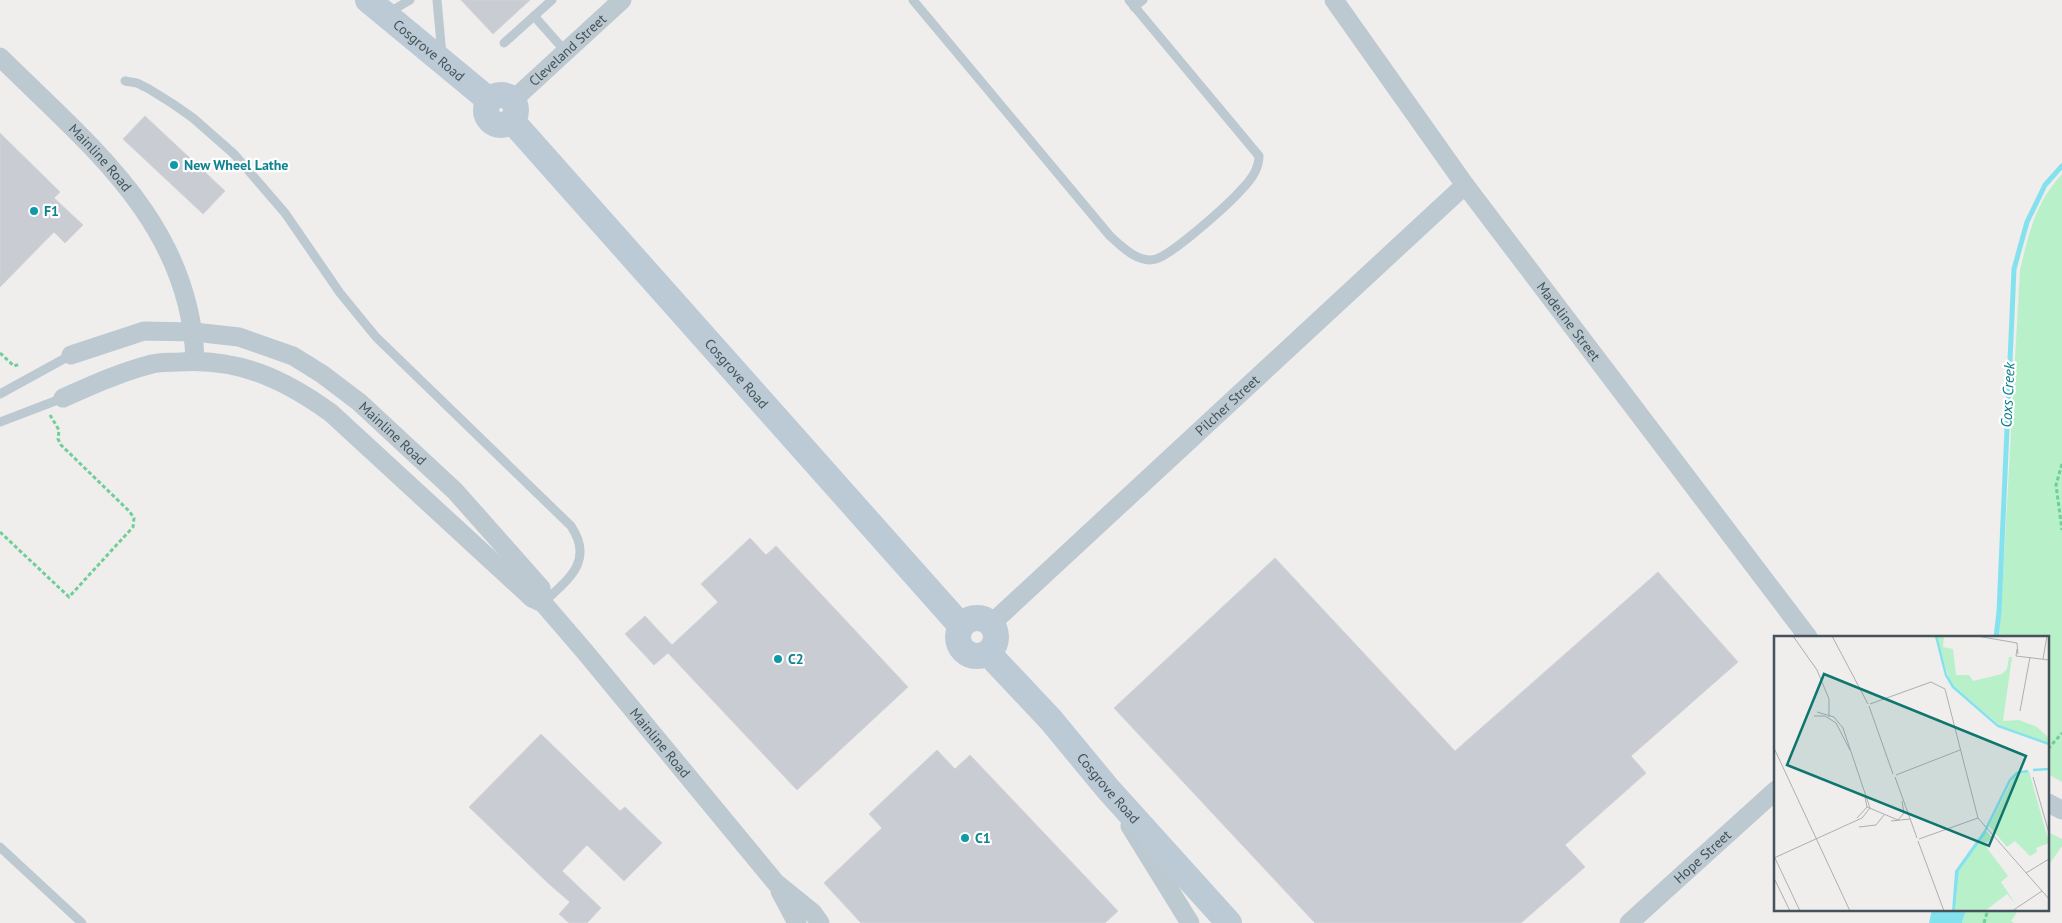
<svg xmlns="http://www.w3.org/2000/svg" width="2062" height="923" viewBox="0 0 2062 923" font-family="'PT Sans',sans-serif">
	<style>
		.green { fill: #b8f0c9 }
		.water { fill: #84e2ef }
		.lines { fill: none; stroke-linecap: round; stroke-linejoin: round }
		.stream { stroke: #84e2ef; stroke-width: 5 }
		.building { fill: #c9ccd2; stroke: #d0d4d9 }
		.path { stroke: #6fcf97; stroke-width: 3; stroke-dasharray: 4 2.5; stroke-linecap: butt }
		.lane { stroke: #bcc9d0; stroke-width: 9 }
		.street { stroke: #bcc9d0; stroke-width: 19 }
		.secondary { stroke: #bccad5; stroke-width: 26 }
		.culture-dot { fill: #0f9aa8; stroke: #fff; stroke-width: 2 }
		.labels { text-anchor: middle; stroke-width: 4.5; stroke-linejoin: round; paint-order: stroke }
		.street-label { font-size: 14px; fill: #44525b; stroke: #fff }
		.culture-label { font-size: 14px; font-weight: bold; fill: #0d838f; stroke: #fff; text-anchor: start }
		.water-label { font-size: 15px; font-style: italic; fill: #097d8c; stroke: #fff }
		.inset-river { fill: none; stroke: #84e2ef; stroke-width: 2.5 }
		.inset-road { fill: none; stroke: #abafb3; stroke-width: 1 }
		.view { fill: #0f766e; fill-opacity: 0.15; stroke: #0f766e; stroke-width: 2.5 }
		.inset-edge { fill: none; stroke: #44525b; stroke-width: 2.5 }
	</style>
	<rect width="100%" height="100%" fill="#f0eded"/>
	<g class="green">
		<path d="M 2062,174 L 2062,782 L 2048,774 L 2048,637 L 1998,637 L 2001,612 L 2020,270 C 2029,233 2035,203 2062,174 Z"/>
		<polygon points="2048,832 2062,839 2062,846 2048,866"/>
		<polygon points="1966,909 2019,909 2011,921 2014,923 1962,923"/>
	</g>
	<polygon class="water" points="1932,909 1966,909 1962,923 1929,923"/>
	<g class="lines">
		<polyline class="stream" points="1996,637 1999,612 2014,269 2027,222 2045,185 2062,166"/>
	</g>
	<g class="building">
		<polygon points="461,0 530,0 493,34"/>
		<polygon points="145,116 225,191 203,214 123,139"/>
		<polygon points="0,133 60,192 54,198 83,225 65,243 54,232 0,287"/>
		<polygon points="750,538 766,555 776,546 908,687 797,790 668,653 654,665 625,634 645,616 672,645 718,602 701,584"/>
		<polygon points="1275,558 1455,751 1658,572 1738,662 1631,756 1646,773 1565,845 1585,867 1521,923 1315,923 1114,708"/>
		<polygon points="541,734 620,811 625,807 662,843 624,881 587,845 562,871 601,908 587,923 569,923 559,914 570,902 549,884 469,807"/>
		<polygon points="937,750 955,769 970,755 1118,911 1105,923 861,923 824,883 882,828 869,814"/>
	</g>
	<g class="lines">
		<g class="path">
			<polyline points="0,353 14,366 20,364"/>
			<polyline points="2062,464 2056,485 2062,530"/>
			<polyline points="0,532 69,597 133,527 134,518 129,511 61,445 58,439 59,430 50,415"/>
			<polyline points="2048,749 2062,733"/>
			<polyline points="1984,923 1988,909"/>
		</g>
		<g class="lane">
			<polyline points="437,0 442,55"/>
			<path d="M 913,0 L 1110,236 C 1122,247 1139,264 1156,259 C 1173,254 1229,204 1242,189 C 1251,180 1259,168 1259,156 L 1129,0"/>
			<polyline points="1134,7 1143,0"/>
			<polyline points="388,13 410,0"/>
			<polyline points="534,16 566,52"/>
			<polyline points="504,43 552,0"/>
			<path d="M 125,81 L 137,83 L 149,89 L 173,104 L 193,118 L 234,154 L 285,213 L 340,293 L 376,337 L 571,526 C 595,562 567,580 543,603"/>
			<polyline points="0,394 71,355"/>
			<polyline points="0,422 63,398"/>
			<polyline points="0,847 82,923"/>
		</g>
		<g class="street">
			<path id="s1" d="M 1334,0 L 1465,185 L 1808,637"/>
			<path id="s2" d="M 0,57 C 90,146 191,224 195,361"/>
			<path id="s3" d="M 513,100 L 622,0"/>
			<path id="s4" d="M 71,355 L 144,331 L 194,332 L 239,337 L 293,356 L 322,374 L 359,402 L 455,491 L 541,588 L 543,603"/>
			<path id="s5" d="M 63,398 C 92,385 121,372 152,364 C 161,362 170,362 179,362 C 239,358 284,379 331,413 L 532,598 L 543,603 L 586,653 L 776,883 L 813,913 L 820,923"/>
			<path id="s6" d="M 991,624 L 1465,185"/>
			<polyline points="2048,803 2062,810"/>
			<polyline points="1130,826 1190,923"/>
			<polyline points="780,891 797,923"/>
			<path id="s7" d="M 1629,923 L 1776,790"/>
		</g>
		<g class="secondary">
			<path id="s8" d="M 368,0 L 489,100"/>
			<circle cx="501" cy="110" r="15"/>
			<path id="s9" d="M 512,121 L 961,626"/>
			<circle cx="977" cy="637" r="19"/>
			<path id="s10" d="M 988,653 L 1051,720 L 1108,789 L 1229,923"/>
		</g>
	</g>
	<g class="culture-dot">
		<circle cx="174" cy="165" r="5"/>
		<circle cx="34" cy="211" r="5"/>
		<circle cx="778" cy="659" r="5"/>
		<circle cx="965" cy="838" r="5"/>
	</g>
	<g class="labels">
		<g class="street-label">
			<text dy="5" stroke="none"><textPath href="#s8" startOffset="79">Cosgrove Road</textPath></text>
			<text dy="5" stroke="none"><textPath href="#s3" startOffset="74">Cleveland Street</textPath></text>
			<text dy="5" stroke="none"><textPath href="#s2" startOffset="142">Mainline Road</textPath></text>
			<text dy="5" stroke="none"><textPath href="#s1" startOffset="398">Madeline Street</textPath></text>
			<text dy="5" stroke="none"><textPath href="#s9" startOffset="338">Cosgrove Road</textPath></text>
			<text dy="5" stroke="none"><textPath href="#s6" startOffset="322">Pilcher Street</textPath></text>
			<text dy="5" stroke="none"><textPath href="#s4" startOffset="356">Mainline Road</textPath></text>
			<text dy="5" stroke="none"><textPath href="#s5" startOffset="754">Mainline Road</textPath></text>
			<text dy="5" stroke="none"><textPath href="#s10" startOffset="181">Cosgrove Road</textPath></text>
			<text dy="5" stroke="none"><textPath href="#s7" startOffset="99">Hope Street</textPath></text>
		</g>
		<g class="culture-label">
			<text x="184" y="170">New Wheel Lathe</text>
			<text x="44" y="216">F1</text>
			<text x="788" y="664">C2</text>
			<text x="975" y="843">C1</text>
		</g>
		<g class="water-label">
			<text transform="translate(2008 395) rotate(-87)" y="5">Coxs Creek</text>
		</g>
	</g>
	<g transform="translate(1774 636)">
		<rect width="275" height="275" fill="#f0eded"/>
		<path d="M 170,0 L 169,11 L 179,13 L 182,39 L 195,39 L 199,45 L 228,38 L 233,33 L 235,21 L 238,21 L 229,85 L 245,84 L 263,91 L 275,102 L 275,107 L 229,92 L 177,48 L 162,0 ZM 255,135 L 275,207 L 262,212 L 263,216 L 256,220 L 241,205 L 233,211 L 215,190 L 240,141 ZM 213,196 L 219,202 L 210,208 L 234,240 L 227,246 L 242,269 L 233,258 L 211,275 L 181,275 L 185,235 Z" fill="#b8f0c9"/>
		<path d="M 211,193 L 213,196 L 185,235 L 181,275 L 178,275 L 181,235 Z" fill="#84e2ef"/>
		<path class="inset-river" d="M 162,0 L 172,39 L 179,51 L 224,90 L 275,108M 259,134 L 275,133M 211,195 L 236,144 L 243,137 L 254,135"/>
		<path class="inset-road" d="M 19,0 L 43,34 L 55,63 L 55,81M 58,0 L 94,68M 203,0 L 243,7 L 244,18M 243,13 L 242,20 L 275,24M 269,23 L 273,0M 96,68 L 157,46 L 171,53 L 204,182 L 275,263M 95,70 L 119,138M 246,75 L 256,21M 40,80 L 51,80 L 62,87 L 76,114M 0,112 L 76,275M 122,139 L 186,114M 121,141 L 143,202M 259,141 L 275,197M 93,171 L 124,184 L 130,177 L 128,165M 83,182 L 93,171 L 91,161M 117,185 L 136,183M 85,191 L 102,189 L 110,179M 145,203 L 204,182M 144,205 L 170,275M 0,220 L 26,275M 0,222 L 88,182 L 96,172 L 69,92 L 60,81 L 43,76M 252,237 L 275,223M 0,242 L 16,275M 238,275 L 268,255"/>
		<path class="view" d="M 50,38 L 252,120 L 215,210 L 13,129 Z"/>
		<rect width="275" height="275" class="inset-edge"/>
	</g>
</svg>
